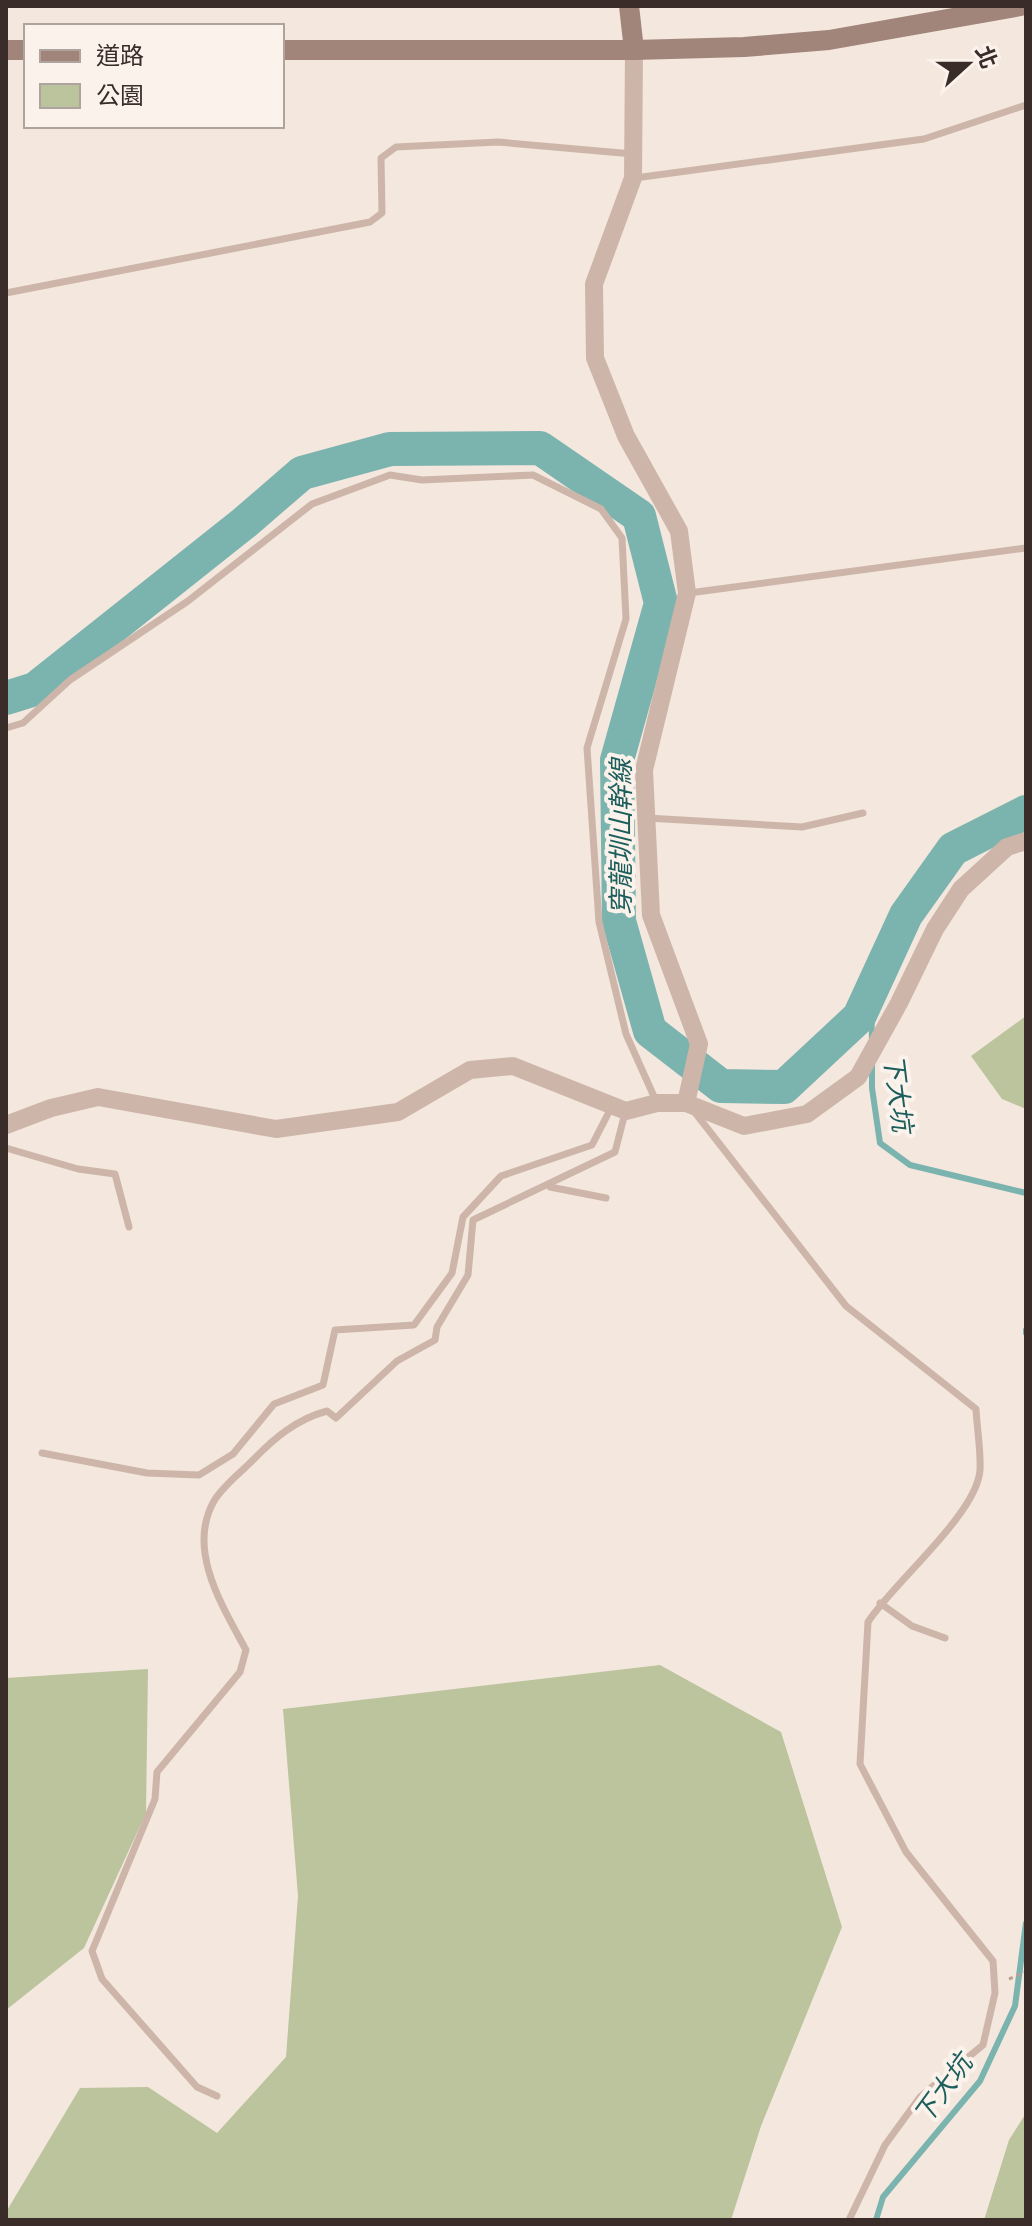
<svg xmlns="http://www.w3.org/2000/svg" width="1032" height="2226" viewBox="0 0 1032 2226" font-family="Inter,'Noto Sans TC',sans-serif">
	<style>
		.green { fill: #bbc49d }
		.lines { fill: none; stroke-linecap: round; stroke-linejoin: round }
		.stream { stroke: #7bb3af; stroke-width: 6 }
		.river { stroke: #7bb3af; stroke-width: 34 }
		.path { stroke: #b99f93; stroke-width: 3; stroke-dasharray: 4 4; stroke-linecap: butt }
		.service { stroke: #cdb6a9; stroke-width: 7 }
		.tertiary { stroke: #cdb6a9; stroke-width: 18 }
		.secondary { stroke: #a1847a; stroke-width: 20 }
		.labels { text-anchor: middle; stroke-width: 8; stroke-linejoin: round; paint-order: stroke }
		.water-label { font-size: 26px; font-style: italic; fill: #1c5e5c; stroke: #fbf2eb }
	</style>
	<rect width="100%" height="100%" fill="#f4e7de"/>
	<g class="green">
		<polygon points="1026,1016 1026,1109 1002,1099 971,1056"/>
		<polygon points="660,1665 781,1732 842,1927 761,2126 731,2220 6,2220 6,2212 80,2088 148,2087 217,2133 286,2057 298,1896 283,1709"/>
		<polygon points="148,1669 146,1813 84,1948 6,2010 6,1678"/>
		<polygon points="1026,2113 1026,2220 984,2220 1009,2140"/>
	</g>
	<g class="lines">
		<g class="stream">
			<polyline points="871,990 872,1041"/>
			<polyline points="872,1064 872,1088 880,1143 910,1165 1026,1193"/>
			<polyline points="1026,1330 1026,1333"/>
			<polyline points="876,2220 883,2197 980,2081 1015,2006 1026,1923"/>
		</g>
		<polyline class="river" points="6,698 35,689 244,523 302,473 390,449 540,448 639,516 661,603 617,760 619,921 650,1031 721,1086 784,1087 859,1017 906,915 953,849 1026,812"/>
		<polyline class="path" points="1009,1979 1026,1972"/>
		<g class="service">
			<polyline points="635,178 924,139 1026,105"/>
			<polyline points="6,293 370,222 382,213 381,158 396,147 498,142 633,154"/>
			<polyline points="689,593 1026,548"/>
			<polyline points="6,728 23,723 70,680 188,601 312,504 390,475 422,480 533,475 601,509 622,538 626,619 587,748 599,922 626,1034 656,1101"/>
			<polyline points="647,818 802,827 863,813"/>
			<path d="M 693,1110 L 846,1306 L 976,1409 C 977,1429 981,1451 980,1470 C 977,1514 894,1582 868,1622 L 860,1764 L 906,1852 L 993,1961 L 995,1993 L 983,2045 L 920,2097 L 885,2145 L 849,2220"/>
			<polyline points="6,1148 78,1169 115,1174 129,1227"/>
			<polyline points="550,1187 606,1198"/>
			<polyline points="42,1453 147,1473 199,1475 233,1454 274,1404 323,1385 335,1330 414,1325 452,1273 463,1217 501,1176 592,1145 611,1108"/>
			<polyline points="880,1603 912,1626 945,1638"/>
			<path d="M 217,2096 L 197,2087 L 102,1979 L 92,1951 L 155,1799 L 157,1772 L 240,1672 L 246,1650 C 223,1607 186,1550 214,1501 C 222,1487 240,1473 252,1461 C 274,1438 297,1419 327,1411 L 336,1418 L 397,1361 L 435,1340 L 437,1327 L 468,1275 L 473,1220 L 615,1152 L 625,1113"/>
		</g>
		<g class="tertiary">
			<polyline points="634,50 633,178 594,284 595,358 626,436 679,531 687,593 644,770 651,915 699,1044 686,1103"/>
			<polyline points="6,1125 51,1108 98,1097 276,1129 398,1112 470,1070 513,1066 626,1111 657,1103 686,1103 744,1126 807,1114 858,1077 899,1003 935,929 961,889 1007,847 1026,841"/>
		</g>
		<g class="secondary">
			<polyline points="629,6 634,50"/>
			<polyline points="6,50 26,50"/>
			<polyline points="282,50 634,50 744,47 829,40 1021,6"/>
		</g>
	</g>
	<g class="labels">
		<g class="water-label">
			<text transform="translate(621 837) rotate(-90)" y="9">穿龍圳山幹線</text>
			<text transform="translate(898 1093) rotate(83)" y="9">下大坑</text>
			<text transform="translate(943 2089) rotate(-54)" y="9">下大坑</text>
		</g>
	</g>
	<rect width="1032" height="2226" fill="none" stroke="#3a2d29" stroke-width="16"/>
	<rect x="24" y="24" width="260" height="104" fill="#fbf2eb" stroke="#aea39d" stroke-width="2"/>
	<rect x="40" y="50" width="40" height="12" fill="#a1847a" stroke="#aea39d" stroke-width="2"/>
	<text x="96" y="64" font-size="24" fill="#3a2d29">道路</text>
	<rect x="40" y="84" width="40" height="24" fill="#bbc49d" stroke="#aea39d" stroke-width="2"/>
	<text x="96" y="104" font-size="24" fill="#3a2d29">公園</text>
	<g transform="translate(968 64) rotate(69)" stroke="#fbf2eb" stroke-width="6" paint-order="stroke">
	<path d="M0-6L14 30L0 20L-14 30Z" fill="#3a2d29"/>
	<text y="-12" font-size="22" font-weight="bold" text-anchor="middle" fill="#3a2d29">北</text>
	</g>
</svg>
